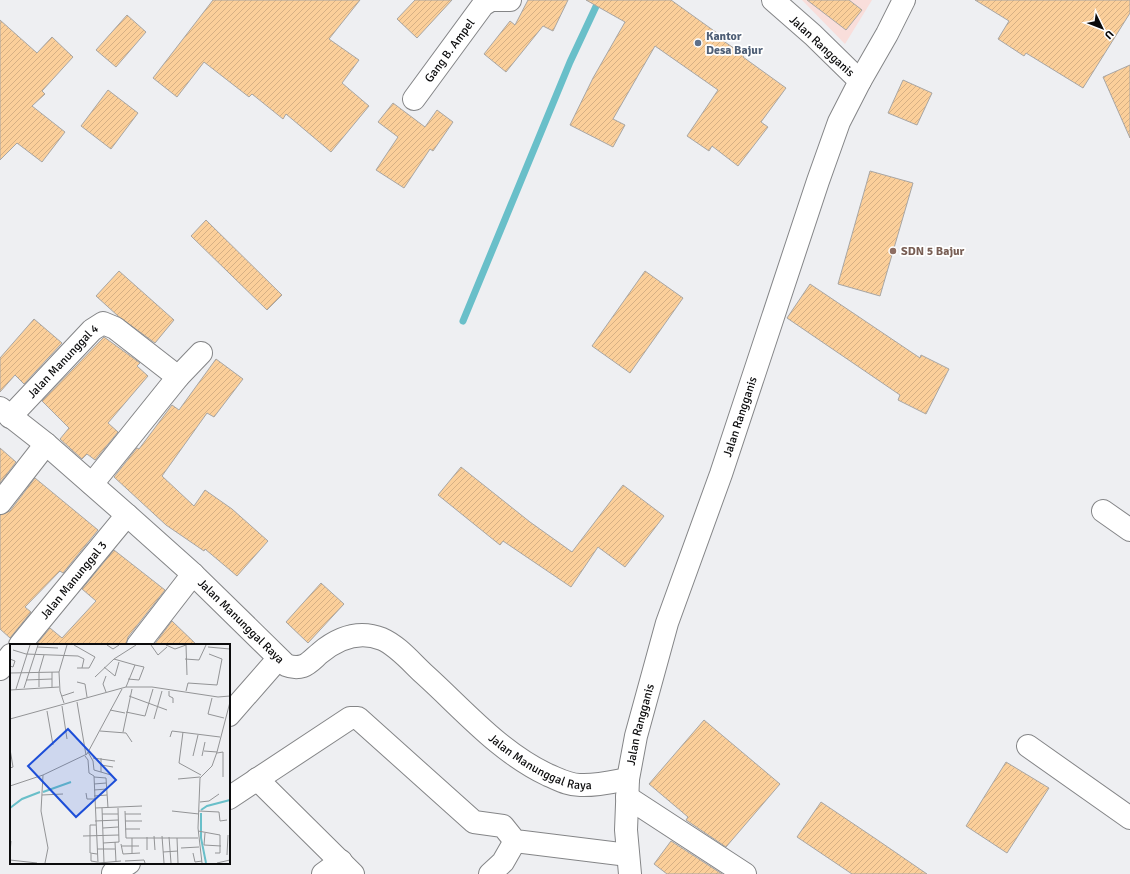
<svg xmlns="http://www.w3.org/2000/svg" width="1130" height="874" viewBox="0 0 1130 874" font-family="Signika,sans-serif">
	<style>
		.education { fill: #f9dedb }
		.lines { fill: none; stroke-linecap: round; stroke-linejoin: round }
		.stream { stroke: #69bfc9; stroke-width: 7 }
		.building { fill: url(#building-hatch); stroke: #a8a6a4 }
		.minor-casing { stroke: #848587; stroke-width: 24 }
		.minor { stroke: #fff; stroke-width: 22 }
		.service-dot { fill: #5c6f8a; stroke: #fff; stroke-width: 1.5 }
		.education-dot { fill: #8d6e63; stroke: #fff; stroke-width: 1.5 }
		.labels { text-anchor: middle; stroke-width: 3.5; stroke-linejoin: round; paint-order: stroke }
		.service-label { font-size: 12px; font-weight: bold; fill: #4e5e75; stroke: #fff; text-anchor: start }
		.street-label { font-size: 12px; fill: #0b0b0c; stroke: #fff }
		.education-label { font-size: 12px; font-weight: bold; fill: #785e54; stroke: #fff; text-anchor: start }
		.inset-river { fill: none; stroke: #69bfc9; stroke-width: 2 }
		.inset-road { fill: none; stroke: #939496; stroke-width: 1 }
		.view { fill: #1d4ed8; fill-opacity: 0.15; stroke: #1d4ed8; stroke-width: 2 }
		.inset-edge { fill: none; stroke: #0b0b0c; stroke-width: 2 }
	</style>
	<defs>
		<pattern id="building-hatch" width="6" height="6" patternUnits="userSpaceOnUse"><rect width="6" height="6" fill="#fbcf9a"/><path d="M-1 1l2-2M0 6l6-6M5 7l2-2" fill="none" stroke="#d6b084"/></pattern>
	</defs>
	<rect width="100%" height="100%" fill="#eeeff2"/>
	<polygon class="education" points="802,0 872,0 845,44"/>
	<g class="lines">
		<polyline class="stream" points="463,321 570,62 599,0"/>
	</g>
	<g class="building">
		<polygon points="213,0 360,0 329,39 359,60 342,83 369,106 331,152 286,114 283,119 252,94 249,97 204,62 177,97 153,78"/>
		<polygon points="415,0 452,0 417,38 397,19"/>
		<polygon points="528,0 568,0 553,31 543,26 506,72 484,54 510,21 515,25"/>
		<polygon points="586,0 671,0 717,33 716,36 744,55 743,57 786,88 761,122 768,127 738,166 712,146 709,151 687,136 718,90 655,46 613,119 625,125 613,147 570,125 593,78 625,22"/>
		<polygon points="807,0 849,0 862,10 846,30"/>
		<polygon points="975,0 1130,0 1130,13 1083,88 1026,53 1024,56 998,39 1009,21"/>
		<polygon points="127,15 146,32 116,67 96,50"/>
		<polygon points="0,20 37,53 52,37 73,57 42,91 45,94 32,106 65,132 42,162 17,143 0,160"/>
		<polygon points="1130,65 1130,138 1103,77"/>
		<polygon points="903,80 932,93 917,125 888,113"/>
		<polygon points="108,90 138,113 111,149 81,126"/>
		<polygon points="393,103 425,127 437,110 453,122 433,151 430,149 404,188 376,170 398,137 378,122"/>
		<polygon points="870,171 913,183 880,296 838,284"/>
		<polygon points="206,220 282,295 267,310 191,236"/>
		<polygon points="119,271 174,320 155,343 118,316 96,296"/>
		<polygon points="645,271 683,298 630,373 592,346"/>
		<polygon points="810,284 920,358 921,355 949,369 926,414 898,400 900,395 787,318"/>
		<polygon points="34,319 62,343 24,384 15,375 0,392 0,358"/>
		<polygon points="104,337 140,363 137,366 148,376 108,423 118,432 95,460 87,454 82,459 60,439 69,428 42,401"/>
		<polygon points="216,359 243,379 214,417 207,413 162,476 194,506 205,490 232,509 268,541 237,576 205,549 204,551 166,525 114,477 137,448 139,449 172,405 179,410"/>
		<polygon points="0,448 16,462 0,483"/>
		<polygon points="461,467 530,522 572,552 623,485 664,516 625,567 598,547 571,587 503,541 500,545 438,495"/>
		<polygon points="35,478 98,530 63,573 60,571 25,607 31,612 10,638 0,629 0,515 10,511"/>
		<polygon points="114,550 165,590 128,637 126,645 36,645 50,628 62,638 96,601 82,589"/>
		<polygon points="321,583 344,604 308,643 286,622"/>
		<polygon points="172,621 197,645 154,645"/>
		<polygon points="704,720 780,784 726,847 686,820 688,817 649,784"/>
		<polygon points="1006,762 1049,788 1007,853 966,826"/>
		<polygon points="821,802 876,839 927,874 852,874 797,837"/>
		<polygon points="671,841 722,874 667,874 654,864"/>
	</g>
	<g class="lines">
		<g class="minor-casing">
			<g id="minor">
				<polyline points="860,81 887,34 904,0"/>
				<path id="s1" d="M 414,99 L 483,5 L 491,0 L 510,0"/>
				<path id="s2" d="M 0,408 L 46,444 L 127,515 L 193,574 L 286,665 C 291,667 297,668 303,666 C 309,664 315,657 320,653 C 338,638 359,630 382,639 C 398,646 411,662 424,674 C 464,710 498,751 548,775 C 558,779 568,785 580,785 C 595,786 612,782 628,779"/>
				<path id="s3" d="M 10,417 L 92,330 L 103,323 L 115,328 L 178,377"/>
				<polyline points="92,484 178,377 201,353"/>
				<polyline points="0,503 46,444"/>
				<polyline points="1103,511 1130,530"/>
				<path id="s4" d="M 20,645 L 127,515"/>
				<polyline points="138,645 193,574"/>
				<polyline points="0,669 11,655"/>
				<polyline points="229,715 278,659"/>
				<polyline points="1028,746 1130,818"/>
				<polyline points="257,779 353,874"/>
				<polyline points="627,797 745,874"/>
				<polyline points="229,798 350,718 358,718 474,822 503,826 515,841 628,855"/>
				<polyline points="113,873 129,863"/>
				<polyline points="323,874 341,861"/>
				<polyline points="490,874 503,862 515,841"/>
				<path id="s5" d="M 630,874 L 626,830 L 628,779 L 636,736 L 667,623 L 721,474 L 818,181 L 839,122 L 860,81 L 813,35 L 773,0"/>
			</g>
		</g>
		<use href="#minor" class="minor"/>
	</g>
	<circle class="service-dot" cx="698" cy="43" r="4"/>
	<circle class="education-dot" cx="893" cy="251" r="4"/>
	<g class="labels">
		<g class="service-label">
			<text x="706" y="40">Kantor<tspan x="706" dy="14">Desa Bajur</tspan></text>
		</g>
		<g class="street-label">
			<text transform="translate(822 46) rotate(43)" y="4">Jalan Rangganis</text>
			<text dy="4" stroke="none"><textPath href="#s1" startOffset="60">Gang B. Ampel</textPath></text>
			<text dy="4" stroke="none"><textPath href="#s3" startOffset="77">Jalan Manunggal 4</textPath></text>
			<text dy="4" stroke="none"><textPath href="#s5" startOffset="475">Jalan Rangganis</textPath></text>
			<text dy="4" stroke="none"><textPath href="#s4" startOffset="84">Jalan Manunggal 3</textPath></text>
			<text dy="4" stroke="none"><textPath href="#s2" startOffset="322">Jalan Manunggal Raya</textPath></text>
			<text dy="4" stroke="none"><textPath href="#s5" startOffset="151">Jalan Rangganis</textPath></text>
			<text dy="4" stroke="none"><textPath href="#s2" startOffset="694">Jalan Manunggal Raya</textPath></text>
		</g>
		<g class="education-label">
			<text x="901" y="255">SDN 5 Bajur</text>
		</g>
	</g>
	<g transform="translate(10 644)">
		<rect width="220" height="220" fill="#eeeff2"/>
		<path class="inset-river" d="M 33,148 L 61,138M 0,164 L 12,155 L 30,148M 191,166 L 197,162 L 220,156M 191,169 L 191,194 L 196,219"/>
		<path class="inset-road" d="M 64,1 L 85,13 L 79,24 L 67,24M 97,1 L 103,5 L 109,1M 141,1 L 148,11 L 157,3M 156,1 L 165,5 L 176,1M 176,1 L 177,31M 27,3 L 48,4M 198,3 L 220,5M 3,6 L 16,10 L 68,12 L 74,15 L 72,24M 0,15 L 5,17 L 3,23 L 0,22M 175,15 L 189,16 L 196,1M 94,23 L 105,32 L 109,18M 0,29 L 49,28M 85,33 L 104,15M 118,35 L 129,36 L 134,23 L 125,21M 16,36 L 42,35M 67,38 L 75,40 L 77,53M 29,43 L 29,28 L 34,11M 42,43 L 42,28M 116,43 L 125,21 L 104,15 L 126,1M 14,44 L 28,1M 6,45 L 20,1M 0,46 L 49,43M 159,47 L 159,52 L 163,54 L 163,59M 176,47 L 178,39 L 207,41 L 212,15 L 199,10M 96,48 L 93,40 L 96,32M 52,52 L 64,48M 119,52 L 157,66M 202,54 L 198,70 L 214,74M 67,58 L 76,111M 54,59 L 50,47 L 49,28 L 57,1M 52,62 L 57,95M 100,66 L 115,69M 37,67 L 43,101M 116,68 L 135,72 L 143,45M 0,75 L 116,43 L 142,43 L 208,53 L 220,52M 144,75 L 152,47M 90,87 L 116,89 L 122,98M 113,88 L 122,45M 173,88 L 169,119 L 191,131M 160,93 L 162,87 L 210,93M 0,105 L 3,123 L 0,124M 194,107 L 207,108M 78,108 L 83,117 L 84,126 L 101,131M 207,109 L 213,108 L 213,133M 75,112 L 78,116 L 79,129 L 84,132 L 88,219M 183,112 L 188,91M 192,112 L 195,98M 83,114 L 105,117M 91,121 L 103,123M 91,128 L 91,114M 84,133 L 96,134 L 98,164M 168,135 L 190,133M 84,140 L 96,139M 0,142 L 33,131M 84,146 L 97,145M 76,149 L 77,155 L 85,155M 32,151 L 53,150M 84,152 L 97,151M 190,158 L 199,157 L 209,150M 85,164 L 132,162M 92,164 L 94,219M 115,167 L 116,194 L 188,194M 162,167 L 189,170M 189,167 L 209,168 L 210,177 L 217,176M 92,170 L 108,170M 115,170 L 131,170M 85,177 L 108,176M 115,177 L 132,177M 86,181 L 80,181 L 80,209 L 87,210M 93,184 L 108,183M 115,185 L 130,185M 188,187 L 210,191 L 210,209 L 205,209M 195,189 L 194,201 L 211,202M 73,192 L 109,191M 144,192 L 145,206M 152,192 L 154,219M 137,193 L 137,206M 159,193 L 161,219M 122,194 L 122,209M 167,194 L 168,219M 105,198 L 106,218M 93,199 L 109,198 L 108,164M 111,200 L 113,210 L 130,209M 112,202 L 129,202M 171,204 L 189,203M 87,205 L 105,205M 153,208 L 168,207M 0,209 L 1,197M 183,209 L 185,218 L 192,217M 81,210 L 81,217 L 87,218M 217,211 L 218,191M 0,216 L 27,219M 115,217 L 134,216 L 135,219M 35,219 L 38,204 L 31,167 L 33,131 L 77,110 L 112,45M 89,219 L 111,217M 192,219 L 188,184 L 190,134 L 202,122 L 207,108 L 220,58 L 220,40M 207,219 L 220,216"/>
		<path class="view" d="M 58,85 L 106,136 L 66,173 L 18,122 Z"/>
		<rect width="220" height="220" class="inset-edge"/>
	</g>
	<g transform="translate(1102 28) rotate(133)" stroke="#ffffff" stroke-width="3" paint-order="stroke">
	<path d="M0-3L7 15L0 10L-7 15Z" fill="#0b0b0c"/>
	<text y="-6" font-size="11" font-weight="bold" text-anchor="middle" fill="#0b0b0c">U</text>
	</g>
</svg>
